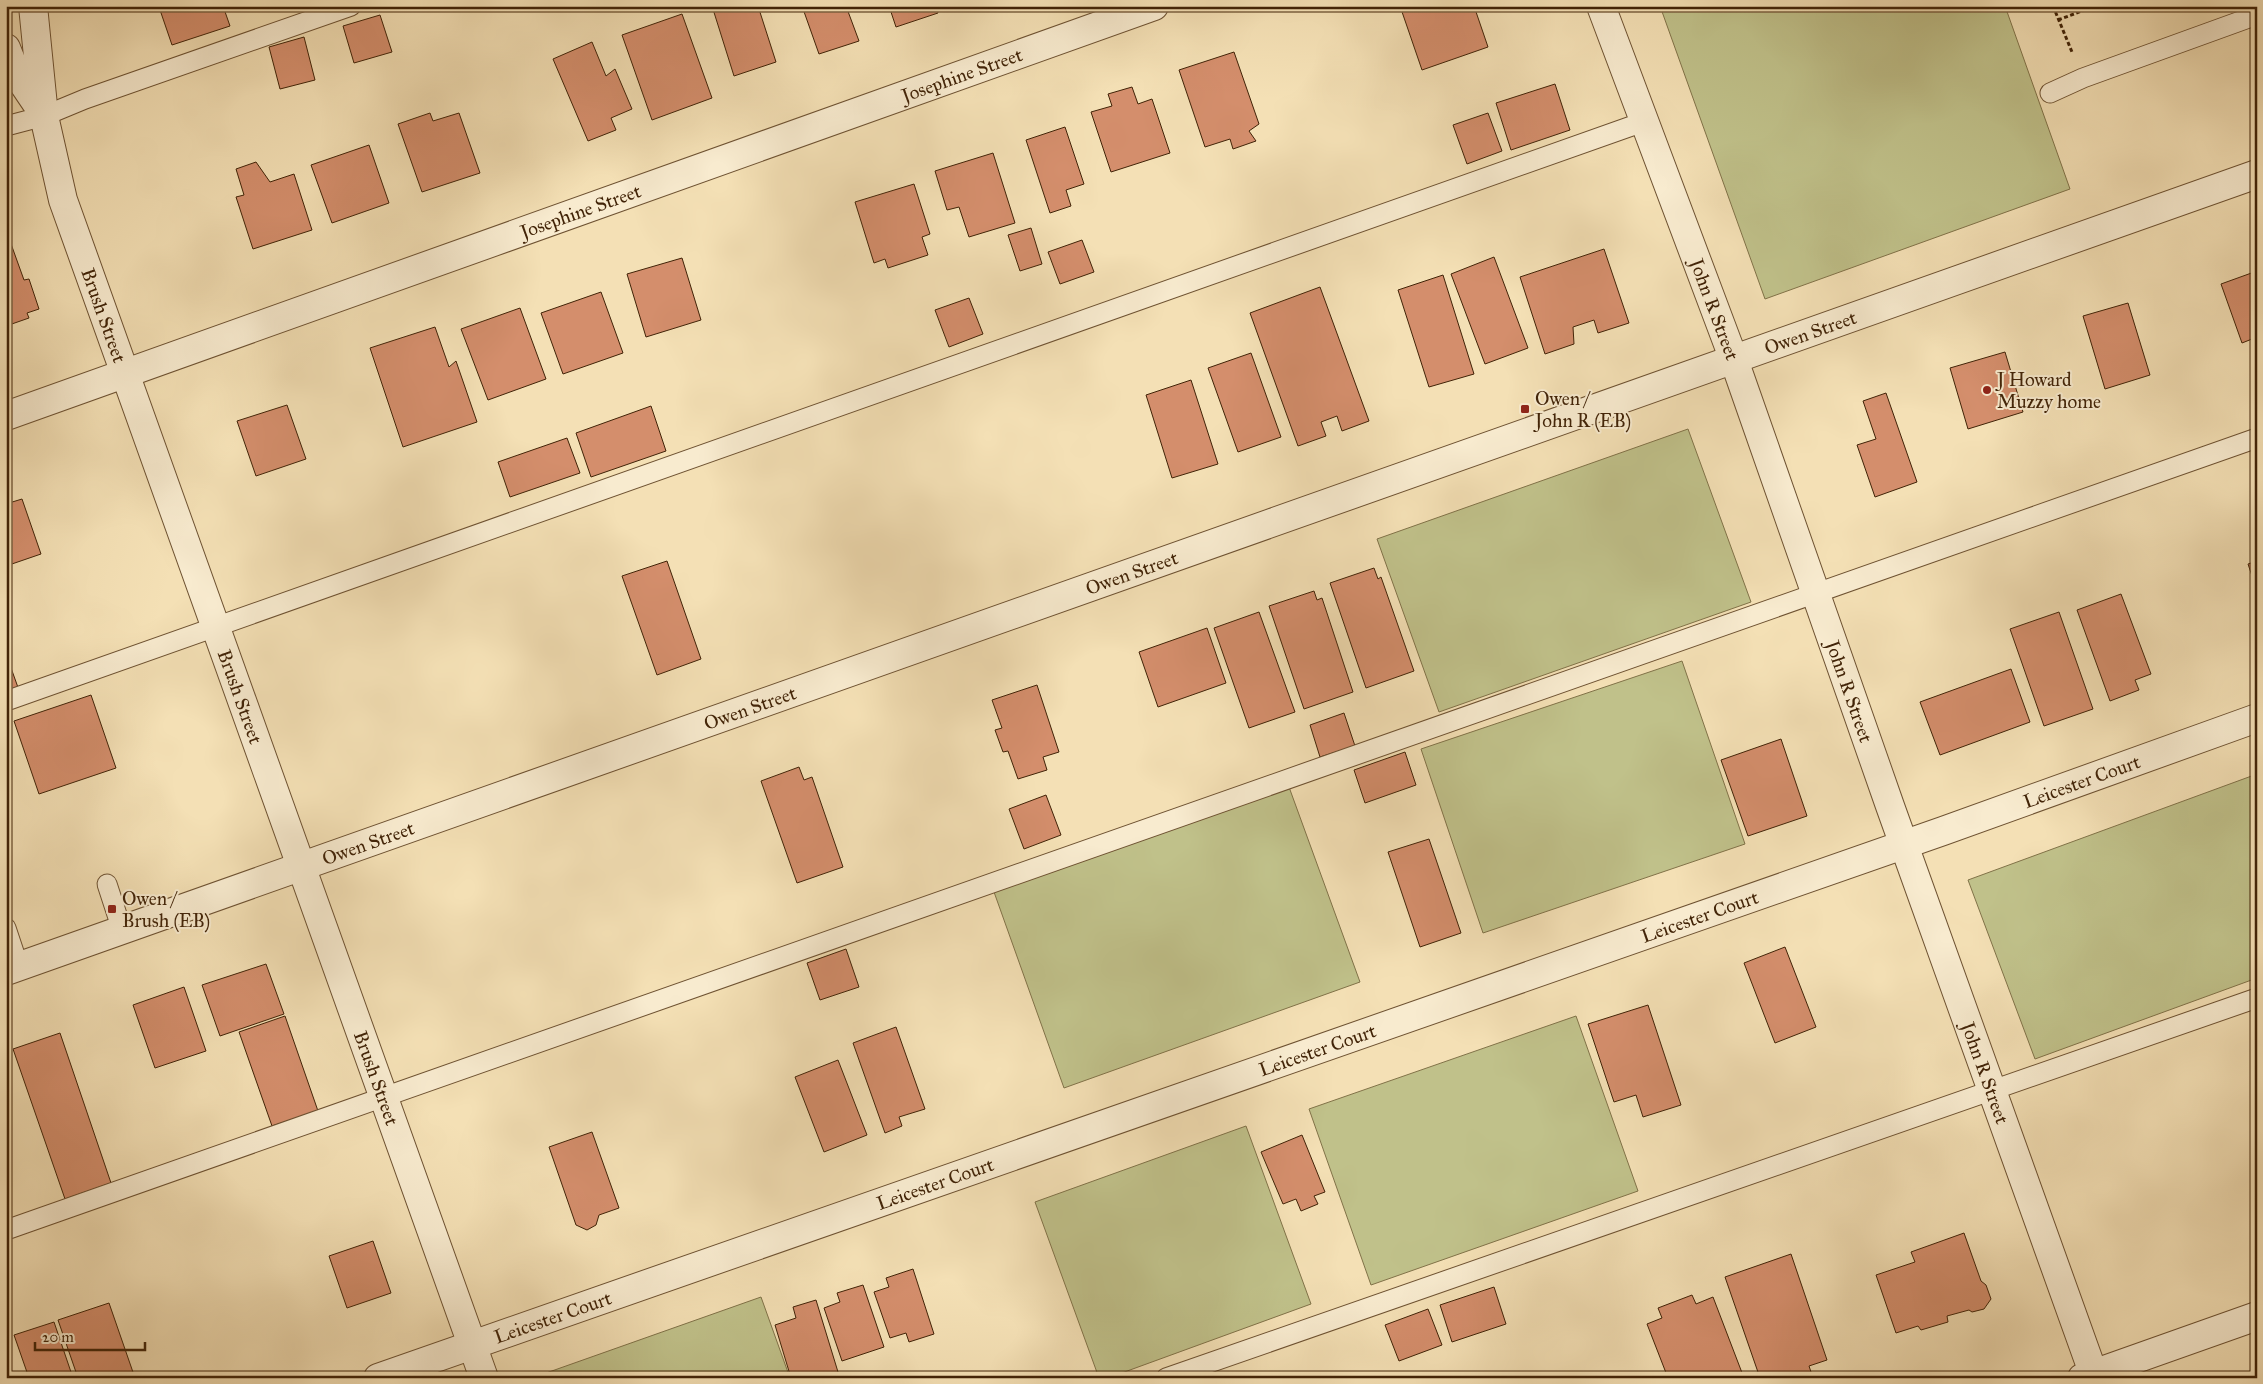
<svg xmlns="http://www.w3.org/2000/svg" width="2263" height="1384" viewBox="0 0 2263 1384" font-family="'IM FELL Great Primer',serif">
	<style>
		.green { fill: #c0c18a; stroke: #807248 }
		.building { fill: #d48e6c; stroke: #412307 }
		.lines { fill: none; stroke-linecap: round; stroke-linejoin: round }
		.service-casing { stroke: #6e5232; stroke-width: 21 }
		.minor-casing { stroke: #6e5232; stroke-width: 30 }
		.tertiary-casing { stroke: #6e5232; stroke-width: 30 }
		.path { stroke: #412307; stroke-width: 3; stroke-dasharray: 4 2.5; stroke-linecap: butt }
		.service { stroke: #f8ebcf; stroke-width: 19 }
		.minor { stroke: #f8ebcf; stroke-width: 28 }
		.tertiary { stroke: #f8ebcf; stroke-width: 28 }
		.poi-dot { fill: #8f2418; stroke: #f8ebcf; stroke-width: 2 }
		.labels { text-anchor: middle; stroke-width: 4; stroke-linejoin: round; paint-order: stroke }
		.street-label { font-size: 19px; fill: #412307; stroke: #f8ebcf }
		.poi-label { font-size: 19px; fill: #412307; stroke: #f8ebcf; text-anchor: start }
	</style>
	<rect width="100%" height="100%" fill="#f4e0b5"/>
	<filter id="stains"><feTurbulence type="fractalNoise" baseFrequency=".004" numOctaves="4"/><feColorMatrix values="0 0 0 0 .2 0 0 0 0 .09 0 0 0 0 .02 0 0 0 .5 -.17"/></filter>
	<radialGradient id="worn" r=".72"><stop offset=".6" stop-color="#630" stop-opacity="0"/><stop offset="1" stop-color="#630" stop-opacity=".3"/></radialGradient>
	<g class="green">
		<polygon points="1660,6 2005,6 2070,189 1765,299"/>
		<polygon points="1688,429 1751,602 1439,712 1377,539"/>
		<polygon points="1682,661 1745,844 1483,933 1421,749"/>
		<polygon points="2257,774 2257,978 2035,1059 1968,880"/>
		<polygon points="1289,787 1360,982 1064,1088 994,892"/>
		<polygon points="1576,1016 1638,1191 1371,1285 1309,1109"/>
		<polygon points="1246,1126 1311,1304 1108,1378 1099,1378 1035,1202"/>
		<polygon points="761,1297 790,1378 532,1378"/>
	</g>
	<g class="building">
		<polygon points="162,6 223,6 230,26 172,45 159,7"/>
		<polygon points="712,6 758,6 776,62 734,76"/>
		<polygon points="802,6 846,6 859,41 819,54"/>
		<polygon points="889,6 936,6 938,13 896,27"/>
		<polygon points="1400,6 1474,6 1488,47 1422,70"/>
		<polygon points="682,14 712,98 652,120 622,35"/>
		<polygon points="380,15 392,52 354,63 343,26"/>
		<polygon points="304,37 315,80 280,89 269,47"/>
		<polygon points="592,42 606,76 615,69 632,109 611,118 616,130 588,141 553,59"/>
		<polygon points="1234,52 1259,124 1249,131 1256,141 1233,149 1230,139 1205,147 1179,70"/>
		<polygon points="1555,84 1570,130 1511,150 1496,103"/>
		<polygon points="1132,87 1138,104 1152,99 1170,153 1111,172 1091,112 1112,106 1108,94"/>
		<polygon points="430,113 433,121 459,113 480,173 422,192 398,124"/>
		<polygon points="1488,113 1502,151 1467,164 1453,125"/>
		<polygon points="1065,127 1084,184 1066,190 1071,206 1050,213 1026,140"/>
		<polygon points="369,145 389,203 332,223 311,165"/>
		<polygon points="993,153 1015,223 969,237 959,207 947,210 935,171"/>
		<polygon points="256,162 270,182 294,174 312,230 253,249 236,197 244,195 236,169"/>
		<polygon points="914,184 930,234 922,237 928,255 888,268 885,259 874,263 855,202"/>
		<polygon points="1031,228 1042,264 1020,271 1008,235"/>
		<polygon points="6,230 24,280 29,279 39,309 27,313 29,318 6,326"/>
		<polygon points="1082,240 1094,272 1060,284 1048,252"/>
		<polygon points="1604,249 1629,323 1598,333 1594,320 1573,327 1574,344 1545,354 1520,277"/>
		<polygon points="1494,257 1528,348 1485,364 1451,274"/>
		<polygon points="682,258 701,320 646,337 627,274"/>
		<polygon points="2257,271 2257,337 2242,343 2221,284"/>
		<polygon points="1443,275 1474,374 1429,387 1398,290"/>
		<polygon points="1320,287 1369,421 1342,431 1337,416 1321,422 1326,436 1298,446 1250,313"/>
		<polygon points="601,292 623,353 563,374 541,313"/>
		<polygon points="969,298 983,334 949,347 935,310"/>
		<polygon points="2128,303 2150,375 2105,389 2083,316"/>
		<polygon points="520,308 546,379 488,400 461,329"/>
		<polygon points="435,327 449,367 456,361 477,422 403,447 370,348"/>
		<polygon points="2005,352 2023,412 1968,429 1950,368"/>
		<polygon points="1251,353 1281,437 1238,452 1208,368"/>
		<polygon points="1191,380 1218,464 1172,478 1146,395"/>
		<polygon points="1886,393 1917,482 1875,497 1857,445 1876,439 1863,401"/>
		<polygon points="287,405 306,459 256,476 237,421"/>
		<polygon points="651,406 666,451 591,477 576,433"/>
		<polygon points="567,438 580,473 510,497 498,462"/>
		<polygon points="6,496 9,503 22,499 41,554 6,566"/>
		<polygon points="667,561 701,659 657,675 622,576"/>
		<polygon points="2257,561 2257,591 2248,564"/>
		<polygon points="1374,568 1378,579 1381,577 1414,671 1366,688 1330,583"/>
		<polygon points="1314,591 1317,600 1322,598 1353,692 1304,709 1269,606"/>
		<polygon points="2121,594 2151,674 2135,680 2139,690 2110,701 2077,610"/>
		<polygon points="1259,612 1295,712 1249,728 1214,628"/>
		<polygon points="2059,612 2093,709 2044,726 2010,629"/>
		<polygon points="1207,628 1226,683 1158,707 1139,652"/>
		<polygon points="6,654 20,693 6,697"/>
		<polygon points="2011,669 2030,722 1940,755 1920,702"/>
		<polygon points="1037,685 1059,752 1043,757 1047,770 1018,779 1008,751 1003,752 995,730 1002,728 992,700"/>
		<polygon points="91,695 116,768 39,794 14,721"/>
		<polygon points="1344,713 1355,746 1320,757 1310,725"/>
		<polygon points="1781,739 1807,816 1748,836 1721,760"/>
		<polygon points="1405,752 1416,785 1365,803 1354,770"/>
		<polygon points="799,767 804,780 812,777 843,867 797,883 761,781"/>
		<polygon points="1046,795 1061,835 1024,849 1009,809"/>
		<polygon points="1429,839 1461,933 1420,947 1388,852"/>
		<polygon points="1785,947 1816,1027 1775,1043 1744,963"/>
		<polygon points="846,949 859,987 820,1000 807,963"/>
		<polygon points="266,964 284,1014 220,1036 202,985"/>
		<polygon points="184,987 206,1051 155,1068 133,1005"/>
		<polygon points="1648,1005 1681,1105 1643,1117 1636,1095 1614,1102 1588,1024"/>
		<polygon points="285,1016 318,1111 272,1126 239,1032"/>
		<polygon points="896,1027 925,1109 899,1117 902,1126 885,1133 853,1043"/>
		<polygon points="60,1033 111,1183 65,1199 13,1049"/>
		<polygon points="838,1060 867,1135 824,1152 795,1077"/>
		<polygon points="592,1132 619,1208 599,1215 596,1225 587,1230 576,1225 549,1147"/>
		<polygon points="1302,1135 1325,1192 1314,1196 1318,1204 1301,1211 1296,1199 1283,1204 1261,1152"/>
		<polygon points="1964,1233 1981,1281 1986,1285 1991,1299 1984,1309 1972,1312 1969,1310 1947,1316 1948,1322 1921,1330 1918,1326 1896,1333 1876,1275 1915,1262 1911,1252"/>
		<polygon points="373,1241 391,1293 347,1308 329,1256"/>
		<polygon points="1791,1254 1827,1360 1809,1366 1813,1378 1783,1378 1782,1375 1774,1378 1760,1378 1725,1277"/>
		<polygon points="913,1269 934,1334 909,1342 906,1333 890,1338 874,1292 889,1287 886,1278"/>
		<polygon points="863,1285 884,1347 842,1361 824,1308 840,1302 837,1293"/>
		<polygon points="1494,1287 1506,1324 1452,1342 1440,1305"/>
		<polygon points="1692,1295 1696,1304 1713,1297 1744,1378 1668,1378 1647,1324 1662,1318 1658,1308"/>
		<polygon points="816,1300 838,1372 821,1378 791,1378 775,1325 796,1318 793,1307"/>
		<polygon points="109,1303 135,1378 78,1378 58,1320"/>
		<polygon points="1428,1309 1442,1345 1399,1361 1385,1325"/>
		<polygon points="54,1322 73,1378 29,1378 14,1335"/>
	</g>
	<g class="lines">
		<g class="service-casing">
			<g id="service">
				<polyline points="2050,93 2083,78 2257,15"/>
				<polyline points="6,126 44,116 85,99 351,6"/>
				<polyline points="6,701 1643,122"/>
				<polyline points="107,884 122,930"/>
				<polyline points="6,928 19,967"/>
				<polyline points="6,1230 2257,438"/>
				<polyline points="1166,1378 2257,998"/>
			</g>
		</g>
		<g class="minor-casing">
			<g id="minor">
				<path id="s1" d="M 33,6 L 44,116 L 63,200 L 484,1378"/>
				<polyline points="6,48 16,73 41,110"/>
				<path id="s2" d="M 6,416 L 1154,6"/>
				<path id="s3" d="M 6,971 L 2257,174"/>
				<path id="s4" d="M 378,1378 L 1943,831 L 2257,718"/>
				<polyline points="2082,1378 2257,1316"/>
			</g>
		</g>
		<g class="tertiary-casing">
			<g id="tertiary">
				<path id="s5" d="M 1601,6 L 1734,360 L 1890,806 L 2095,1378"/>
			</g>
		</g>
		<g class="path">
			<polyline points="2053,6 2072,52"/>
			<polyline points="2058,20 2095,6"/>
		</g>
		<use href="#service" class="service"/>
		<use href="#minor" class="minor"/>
		<use href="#tertiary" class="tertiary"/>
	</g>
	<g class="poi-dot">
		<circle cx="1987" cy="390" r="5"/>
		<rect x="1520" y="404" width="10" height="10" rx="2.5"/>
		<rect x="107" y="904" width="10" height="10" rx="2.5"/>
	</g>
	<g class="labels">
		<g class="street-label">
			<text dy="7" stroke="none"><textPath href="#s2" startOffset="1015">Josephine Street</textPath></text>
			<text dy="7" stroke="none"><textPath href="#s2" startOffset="610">Josephine Street</textPath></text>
			<text dy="7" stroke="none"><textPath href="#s5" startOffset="324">John R Street</textPath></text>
			<text dy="7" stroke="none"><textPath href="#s1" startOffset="319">Brush Street</textPath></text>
			<text dy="7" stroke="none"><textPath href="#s3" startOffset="1914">Owen Street</textPath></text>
			<text dy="7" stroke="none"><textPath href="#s3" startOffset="1194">Owen Street</textPath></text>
			<text dy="7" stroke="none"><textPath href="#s5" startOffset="729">John R Street</textPath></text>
			<text dy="7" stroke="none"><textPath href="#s1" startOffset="724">Brush Street</textPath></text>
			<text dy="7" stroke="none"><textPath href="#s3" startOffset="789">Owen Street</textPath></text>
			<text dy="7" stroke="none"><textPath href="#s4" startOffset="1805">Leicester Court</textPath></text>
			<text dy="7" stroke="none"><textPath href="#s3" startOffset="384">Owen Street</textPath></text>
			<text dy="7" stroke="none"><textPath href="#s4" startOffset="1400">Leicester Court</textPath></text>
			<text dy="7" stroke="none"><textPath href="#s4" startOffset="995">Leicester Court</textPath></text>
			<text dy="7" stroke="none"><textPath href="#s5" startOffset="1134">John R Street</textPath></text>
			<text dy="7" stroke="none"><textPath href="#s1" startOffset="1129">Brush Street</textPath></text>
			<text dy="7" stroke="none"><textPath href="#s4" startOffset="590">Leicester Court</textPath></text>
			<text dy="7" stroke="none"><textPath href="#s4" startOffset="185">Leicester Court</textPath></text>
		</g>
		<g class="poi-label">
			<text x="1997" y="386">J Howard<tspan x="1997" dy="22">Muzzy home</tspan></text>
			<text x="1535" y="405">Owen /<tspan x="1535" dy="22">John R (EB)</tspan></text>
			<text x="122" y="905">Owen /<tspan x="122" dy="22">Brush (EB)</tspan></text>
		</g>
	</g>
	<rect width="2263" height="1384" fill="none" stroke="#f4e0b5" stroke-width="25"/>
	<rect x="8" y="8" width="2248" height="1369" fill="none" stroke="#412307" stroke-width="2.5"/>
	<rect x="12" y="12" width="2238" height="1359" fill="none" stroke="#412307"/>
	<path d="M35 1342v8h110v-8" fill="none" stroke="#412307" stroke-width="2.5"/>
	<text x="42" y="1342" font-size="15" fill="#412307" stroke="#f8ebcf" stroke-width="4" paint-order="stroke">20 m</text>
	<rect width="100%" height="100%" filter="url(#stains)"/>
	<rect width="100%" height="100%" fill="url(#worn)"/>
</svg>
